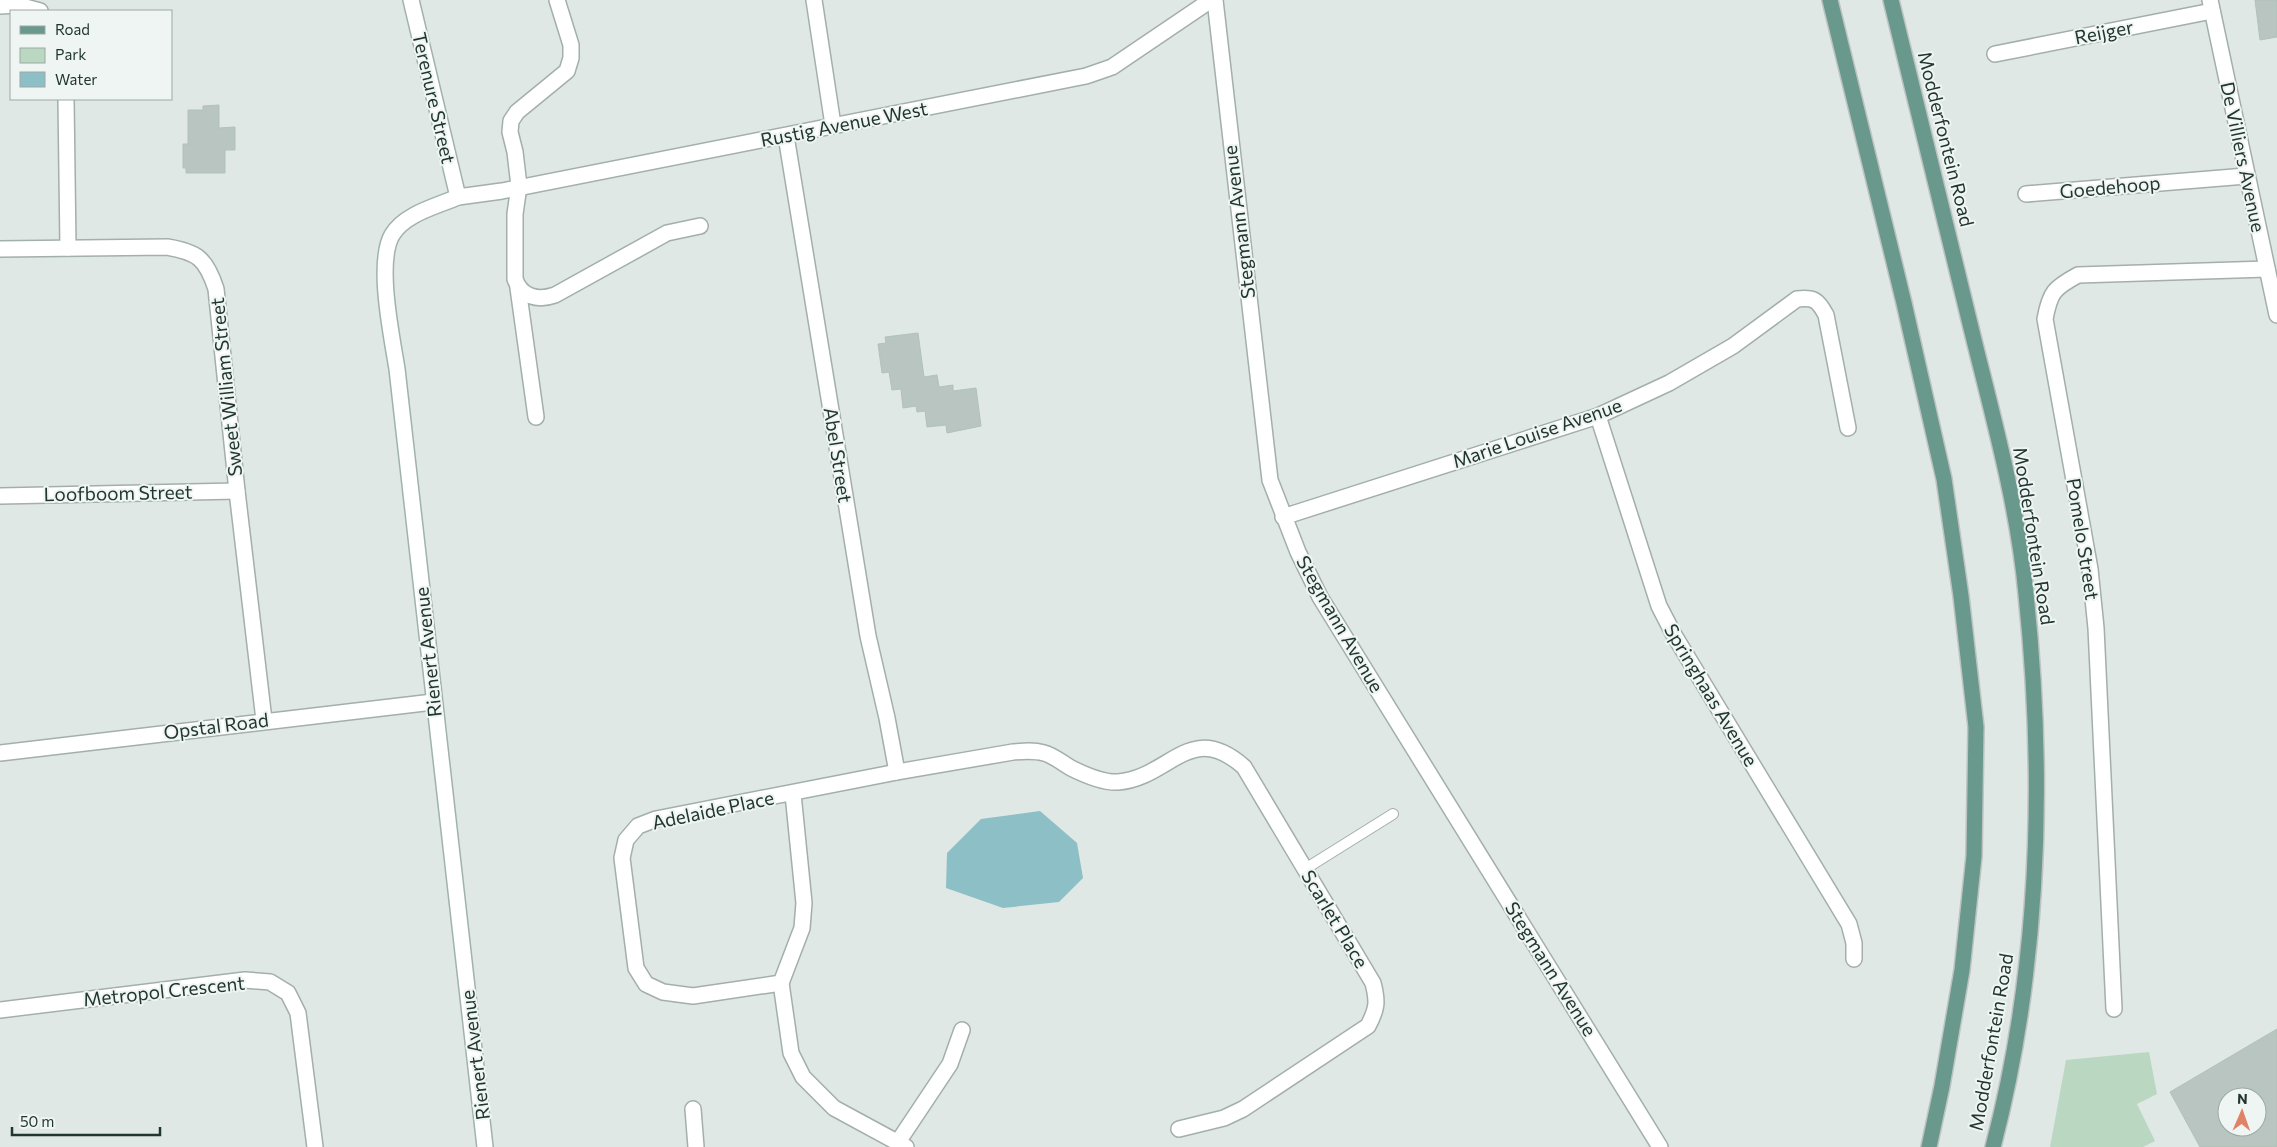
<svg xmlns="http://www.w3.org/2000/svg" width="2277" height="1147" viewBox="0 0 2277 1147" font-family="Commissioner,sans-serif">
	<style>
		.green { fill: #bad7c2 }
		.water { fill: #8dbfc7 }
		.building { fill: #b8c5c0; stroke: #b2c1bb; fill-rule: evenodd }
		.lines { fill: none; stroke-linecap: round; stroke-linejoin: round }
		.lane-casing { stroke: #a3afab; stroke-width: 12 }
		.street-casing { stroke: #a3afab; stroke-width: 18 }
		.secondary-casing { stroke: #a0b3ab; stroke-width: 18 }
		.primary-casing { stroke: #bdc3c1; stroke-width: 18 }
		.lane { stroke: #fff; stroke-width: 10 }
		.street { stroke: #fff; stroke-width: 15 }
		.secondary { stroke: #fff; stroke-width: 15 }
		.primary { stroke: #69988c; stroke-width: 15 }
		.labels { text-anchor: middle; stroke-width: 4; stroke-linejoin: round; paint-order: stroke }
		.street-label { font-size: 19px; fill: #223631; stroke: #eff5f2 }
	</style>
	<rect width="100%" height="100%" fill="#dfe8e4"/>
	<polygon class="green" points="2149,1052 2157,1094 2137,1104 2155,1141 2143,1147 2050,1147 2066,1060"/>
	<polygon class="water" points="1040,811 1077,843 1083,878 1059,902 1003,908 946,888 947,853 981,819"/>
	<g class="building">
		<polygon points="2255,0 2277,0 2277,37 2260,40"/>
		<polygon points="219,105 219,128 235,127 235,150 225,150 225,173 186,173 186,168 183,168 183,144 188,144 188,110 203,110 203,106"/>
		<polygon points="918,333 924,377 937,375 939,387 953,385 953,391 976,388 981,426 947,433 946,425 927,427 925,411 917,412 916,406 903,408 901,389 892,390 889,372 882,373 878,344 886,343 885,337"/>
		<path d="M 2277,1029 L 2277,1147 L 2200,1147 L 2170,1092 ZM 2227,1097 L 2257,1097 L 2257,1127 L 2227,1127 Z"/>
	</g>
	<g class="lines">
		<g class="lane-casing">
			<polyline id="lane" points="1305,869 1393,814"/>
		</g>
		<g class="street-casing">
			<g id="street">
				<path d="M 557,0 L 571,45 L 571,58 L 567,71 L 517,112 L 511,121 L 510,132 L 515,152 L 519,186 L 515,214 L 515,279 C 521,297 538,301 555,295 L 667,233 L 700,226"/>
				<polyline points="814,0 833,125"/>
				<polyline points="1215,0 1270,480 1298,552 1320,597 1660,1147"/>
				<polyline points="2210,0 2277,315"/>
				<polyline points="0,6 18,5 40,11"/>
				<polyline points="1995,54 2212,11"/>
				<polyline points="66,99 68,248"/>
				<polyline points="786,136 868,636 887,718 897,772"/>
				<polyline points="2026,194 2246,176"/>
				<polyline points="458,197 502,191 1086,76 1112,67 1211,0"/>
				<path d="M 0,249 L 167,247 C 197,252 206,258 216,289 L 237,491 L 264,720"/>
				<polyline points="518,288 536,417"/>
				<polyline points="1598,416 1659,606 1674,635 1849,924 1854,943 1854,959"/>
				<polyline points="0,496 237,491"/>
				<path d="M 1283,517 L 1598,416 L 1669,383 L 1733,346 L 1797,299 C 1814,297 1818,300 1826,315 L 1848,428"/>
				<polyline points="0,753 433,702"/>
				<path d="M 793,794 L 804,903 L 802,928 L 781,983 L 693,996 L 663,992 L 646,984 L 636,968 L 622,858 L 626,840 L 638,826 L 656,819 L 897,772 L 1013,752 C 1024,751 1033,750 1044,753 C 1053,755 1062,763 1071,768 C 1083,774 1104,783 1118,782 C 1170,778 1190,719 1244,767 L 1373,983 C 1378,1002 1377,1009 1368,1026 L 1243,1109 L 1224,1118 L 1179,1129"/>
				<polyline points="781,983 791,1053 803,1077 834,1108 906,1147"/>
				<path d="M 2114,1009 L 2096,628 L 2090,569 L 2045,319 C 2050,292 2054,288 2078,275 L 2267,269"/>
				<polyline points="0,1010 245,980 270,982 288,993 298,1013 315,1147"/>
				<polyline points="693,1109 696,1147"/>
				<polyline points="898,1142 950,1064 962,1030"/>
			</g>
		</g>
		<g class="secondary-casing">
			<path id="secondary" d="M 411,0 L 458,197 C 437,206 404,214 392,235 C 376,263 392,337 397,369 L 485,1147"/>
		</g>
		<g class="primary-casing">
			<g id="primary">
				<polyline points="1830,0 1904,303 1944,479 1961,596 1976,727 1974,856 1962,970 1942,1086 1929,1147"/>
				<path d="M 1891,0 C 1919,112 1946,224 1973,336 C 1994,421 2018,507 2026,594 C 2045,778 2040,968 1993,1147"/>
			</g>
		</g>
		<use href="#lane" class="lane"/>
		<use href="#street" class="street"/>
		<use href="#secondary" class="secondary"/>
		<use href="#primary" class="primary"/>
	</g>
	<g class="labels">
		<g class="street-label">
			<text transform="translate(2104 32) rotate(-11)" y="7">Reijger</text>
			<text transform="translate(434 98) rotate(77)" y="7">Terenure Street</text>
			<text transform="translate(844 124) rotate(-11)" y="7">Rustig Avenue West</text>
			<text transform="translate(1946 139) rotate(76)" y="7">Modderfontein Road</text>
			<text transform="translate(2243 157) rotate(78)" y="7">De Villiers Avenue</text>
			<text transform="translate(2110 187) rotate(-5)" y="7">Goedehoop</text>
			<text transform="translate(1239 222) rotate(-97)" y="7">Stegmann Avenue</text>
			<text transform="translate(226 387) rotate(-96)" y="7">Sweet William Street</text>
			<text transform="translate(1537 433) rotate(-19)" y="7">Marie Louise Avenue</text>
			<text transform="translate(838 455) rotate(81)" y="7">Abel Street</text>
			<text transform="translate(118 493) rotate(-1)" y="7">Loofboom Street</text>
			<text transform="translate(2034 536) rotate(81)" y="7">Modderfontein Road</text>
			<text transform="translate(2083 539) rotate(81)" y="7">Pomelo Street</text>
			<text transform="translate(1340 624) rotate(60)" y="7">Stegmann Avenue</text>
			<text transform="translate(428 652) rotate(-96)" y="7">Rienert Avenue</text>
			<text transform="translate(1711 695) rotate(59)" y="7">Springhaas Avenue</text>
			<text transform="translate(216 726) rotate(-7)" y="7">Opstal Road</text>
			<text transform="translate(713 810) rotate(-12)" y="7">Adelaide Place</text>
			<text transform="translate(1335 919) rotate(59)" y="7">Scarlet Place</text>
			<text transform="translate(1551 969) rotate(58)" y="7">Stegmann Avenue</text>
			<text transform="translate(164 991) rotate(-6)" y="7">Metropol Crescent</text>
			<text transform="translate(1991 1042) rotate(-80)" y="7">Modderfontein Road</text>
			<text transform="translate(475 1055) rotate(-97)" y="7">Rienert Avenue</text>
		</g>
	</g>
	<rect x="10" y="10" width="162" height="90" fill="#eff5f2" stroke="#9da9a5"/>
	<rect x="20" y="26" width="25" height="8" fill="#69988c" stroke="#9da9a5"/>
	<text x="55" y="35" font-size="15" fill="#223631">Road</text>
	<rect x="20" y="48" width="25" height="15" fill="#bad7c2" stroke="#9da9a5"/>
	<text x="55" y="60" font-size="15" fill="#223631">Park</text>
	<rect x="20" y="72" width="25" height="15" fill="#8dbfc7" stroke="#9da9a5"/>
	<text x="55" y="85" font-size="15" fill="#223631">Water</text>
	<g transform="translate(2242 1112) rotate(2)"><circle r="24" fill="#eff5f2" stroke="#9da9a5"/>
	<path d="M0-4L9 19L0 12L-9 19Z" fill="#e08265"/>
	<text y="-8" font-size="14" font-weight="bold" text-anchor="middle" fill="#223631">N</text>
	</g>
	<path d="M12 1127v8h148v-8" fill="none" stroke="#223631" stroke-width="2.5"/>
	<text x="20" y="1127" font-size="15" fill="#223631" stroke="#eff5f2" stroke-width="4" paint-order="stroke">50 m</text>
</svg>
